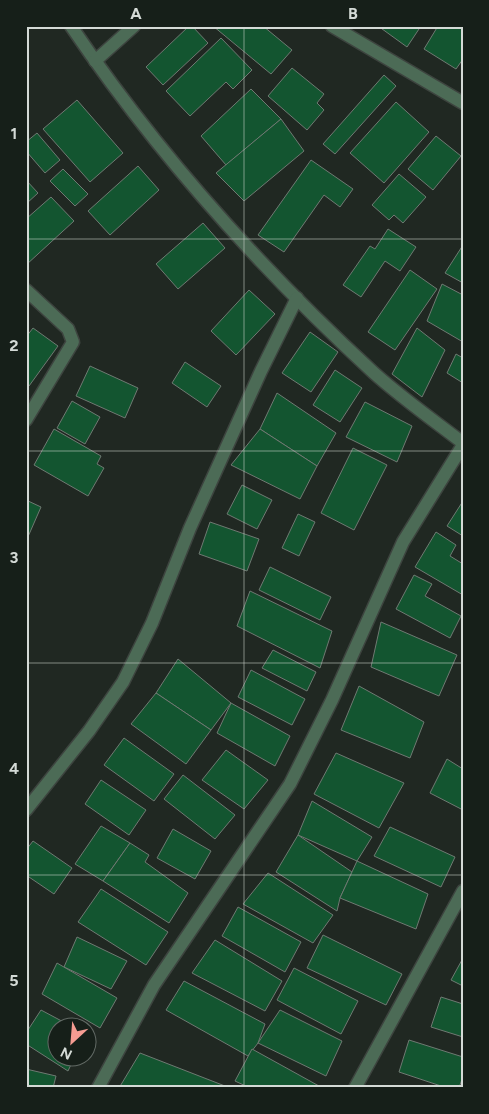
<svg xmlns="http://www.w3.org/2000/svg" width="489" height="1114" viewBox="0 0 489 1114" font-family="Figtree,sans-serif">
	<style>
		.building { fill: #135530; stroke: #6f7972 }
		.lines { fill: none; stroke-linecap: round; stroke-linejoin: round }
		.minor-casing { stroke: #3d443f; stroke-width: 15 }
		.minor { stroke: #4c6b56; stroke-width: 12 }
		.grid { fill: none; stroke: #d4dad6; stroke-width: 1; stroke-opacity: 0.55 }
		.neatline { fill: none; stroke: #d4dad6; stroke-width: 2 }
		.grid-label { font-size: 16px; text-anchor: middle; font-weight: bold; fill: #d4dad6 }
	</style>
	<rect width="100%" height="100%" fill="#202822"/>
	<g class="building">
		<polygon points="189,26 192,26 208,43 163,85 146,67"/>
		<polygon points="213,26 263,26 292,50 271,74"/>
		<polygon points="378,26 421,26 407,47"/>
		<polygon points="438,26 463,26 463,59 456,69 424,49"/>
		<polygon points="221,38 252,70 233,89 226,82 190,116 166,91"/>
		<polygon points="292,68 324,94 317,103 324,110 307,130 268,96"/>
		<polygon points="384,75 396,86 335,154 323,144"/>
		<polygon points="251,89 281,119 226,165 201,136"/>
		<polygon points="77,100 123,153 90,182 43,129"/>
		<polygon points="396,102 429,132 384,183 350,153"/>
		<polygon points="281,119 304,151 244,201 216,173"/>
		<polygon points="37,133 60,160 45,173 26,151 26,142"/>
		<polygon points="436,136 461,156 433,190 408,169"/>
		<polygon points="311,160 353,189 340,207 324,195 284,252 258,235"/>
		<polygon points="138,166 159,190 110,235 88,211"/>
		<polygon points="63,169 88,194 75,206 50,181"/>
		<polygon points="399,174 426,197 403,223 394,215 389,220 372,205"/>
		<polygon points="26,180 38,193 26,204"/>
		<polygon points="51,197 74,221 26,265 26,219"/>
		<polygon points="203,223 225,248 178,289 156,264"/>
		<polygon points="388,229 416,247 400,271 385,261 361,297 343,285 370,246 375,249"/>
		<polygon points="463,245 463,283 445,273"/>
		<polygon points="410,270 437,289 395,350 368,332"/>
		<polygon points="442,284 463,295 463,342 427,321"/>
		<polygon points="249,290 275,314 236,355 211,331"/>
		<polygon points="33,328 58,346 29,386 26,384 26,337"/>
		<polygon points="417,328 445,350 422,397 392,374"/>
		<polygon points="310,332 338,352 311,392 282,373"/>
		<polygon points="456,354 463,358 463,383 447,373"/>
		<polygon points="185,362 221,386 207,407 172,383"/>
		<polygon points="90,366 138,388 125,418 76,396"/>
		<polygon points="335,370 362,388 340,422 313,405"/>
		<polygon points="277,393 336,433 317,466 260,429"/>
		<polygon points="72,401 100,417 85,444 57,428"/>
		<polygon points="365,402 412,426 397,462 346,437"/>
		<polygon points="54,429 101,456 97,464 104,468 88,496 34,465"/>
		<polygon points="260,429 317,466 300,499 231,465"/>
		<polygon points="353,448 387,465 354,530 321,513"/>
		<polygon points="242,485 272,500 257,529 227,514"/>
		<polygon points="26,500 41,507 27,539 26,539"/>
		<polygon points="463,501 463,536 447,526"/>
		<polygon points="298,514 315,522 299,556 282,548"/>
		<polygon points="210,522 259,539 247,571 199,554"/>
		<polygon points="436,532 456,545 450,556 463,564 463,595 415,567"/>
		<polygon points="270,567 331,597 320,620 259,590"/>
		<polygon points="414,575 432,584 425,596 461,616 450,638 396,609"/>
		<polygon points="250,591 332,631 320,668 237,626"/>
		<polygon points="381,622 457,655 439,696 371,667"/>
		<polygon points="273,650 316,672 307,691 262,668"/>
		<polygon points="178,659 231,703 211,730 156,693"/>
		<polygon points="251,670 305,699 292,725 238,697"/>
		<polygon points="359,686 424,722 410,758 341,730"/>
		<polygon points="156,693 211,730 186,764 131,724"/>
		<polygon points="231,703 290,736 275,766 217,733"/>
		<polygon points="124,738 174,774 154,801 104,765"/>
		<polygon points="226,750 268,780 244,809 202,780"/>
		<polygon points="336,753 404,783 379,828 314,794"/>
		<polygon points="447,759 463,769 463,810 430,793"/>
		<polygon points="183,775 235,815 215,839 164,799"/>
		<polygon points="101,780 146,810 129,835 85,804"/>
		<polygon points="312,801 372,837 357,861 298,835"/>
		<polygon points="101,826 130,843 103,881 75,864"/>
		<polygon points="390,827 455,857 441,887 374,856"/>
		<polygon points="173,829 211,851 195,879 157,858"/>
		<polygon points="298,835 352,872 340,898 337,911 276,872"/>
		<polygon points="33,841 72,868 54,894 26,875 26,850"/>
		<polygon points="130,843 149,855 145,862 188,893 169,923 103,881"/>
		<polygon points="357,861 428,894 416,929 340,898"/>
		<polygon points="268,873 333,915 313,943 243,904"/>
		<polygon points="101,889 168,932 146,965 78,922"/>
		<polygon points="238,907 301,942 285,972 222,936"/>
		<polygon points="323,935 402,974 386,1005 307,968"/>
		<polygon points="77,937 127,961 111,989 64,967"/>
		<polygon points="215,940 282,981 265,1011 192,973"/>
		<polygon points="463,958 463,986 451,980"/>
		<polygon points="57,963 117,998 100,1028 42,994"/>
		<polygon points="294,968 358,1001 341,1034 277,1000"/>
		<polygon points="184,981 265,1024 258,1043 248,1056 166,1010"/>
		<polygon points="441,997 463,1004 463,1037 431,1027"/>
		<polygon points="41,1010 71,1026 58,1026 58,1056 75,1056 68,1071 26,1044 26,1033"/>
		<polygon points="280,1010 342,1041 326,1076 258,1043"/>
		<polygon points="409,1040 463,1057 463,1076 459,1088 447,1088 399,1072"/>
		<polygon points="252,1049 319,1086 318,1088 250,1088 235,1081"/>
		<polygon points="140,1053 225,1086 119,1088"/>
		<polygon points="26,1069 56,1076 53,1088 26,1088"/>
	</g>
	<g class="lines">
		<g class="minor-casing">
			<g id="minor">
				<path d="M 71,26 C 157,153 261,269 374,373 C 402,398 433,420 463,443"/>
				<polyline points="332,26 463,103"/>
				<polyline points="95,61 134,26"/>
				<polyline points="26,290 68,329 73,342 26,420"/>
				<polyline points="26,810 89,731 123,682 152,623 190,528 261,371 297,298"/>
				<polyline points="98,1088 154,985 290,784 332,700 403,542 463,445"/>
				<polyline points="355,1088 463,891"/>
			</g>
		</g>
		<use href="#minor" class="minor"/>
	</g>
	<path class="grid" d="M 244,26 L 244,1088M 26,239 L 463,239M 26,451 L 463,451M 26,663 L 463,663M 26,875 L 463,875"/>
	<rect width="489" height="1114" fill="none" stroke="#161f19" stroke-width="55"/>
	<g transform="translate(72 1042) rotate(206)"><circle r="24" fill="#161f19" stroke="#626a65"/>
	<path d="M0-4L9 19L0 12L-9 19Z" fill="#f59c92"/>
	<text y="-8" font-size="14" font-weight="bold" text-anchor="middle" fill="#d4dad6">N</text>
	</g>
	<rect x="28" y="28" width="434" height="1058" class="neatline"/>
	<g class="grid-label">
		<text x="136" y="19">A</text>
		<text x="353" y="19">B</text>
		<text x="14" y="139">1</text>
		<text x="14" y="351">2</text>
		<text x="14" y="563">3</text>
		<text x="14" y="774">4</text>
		<text x="14" y="986">5</text>
	</g>
</svg>
